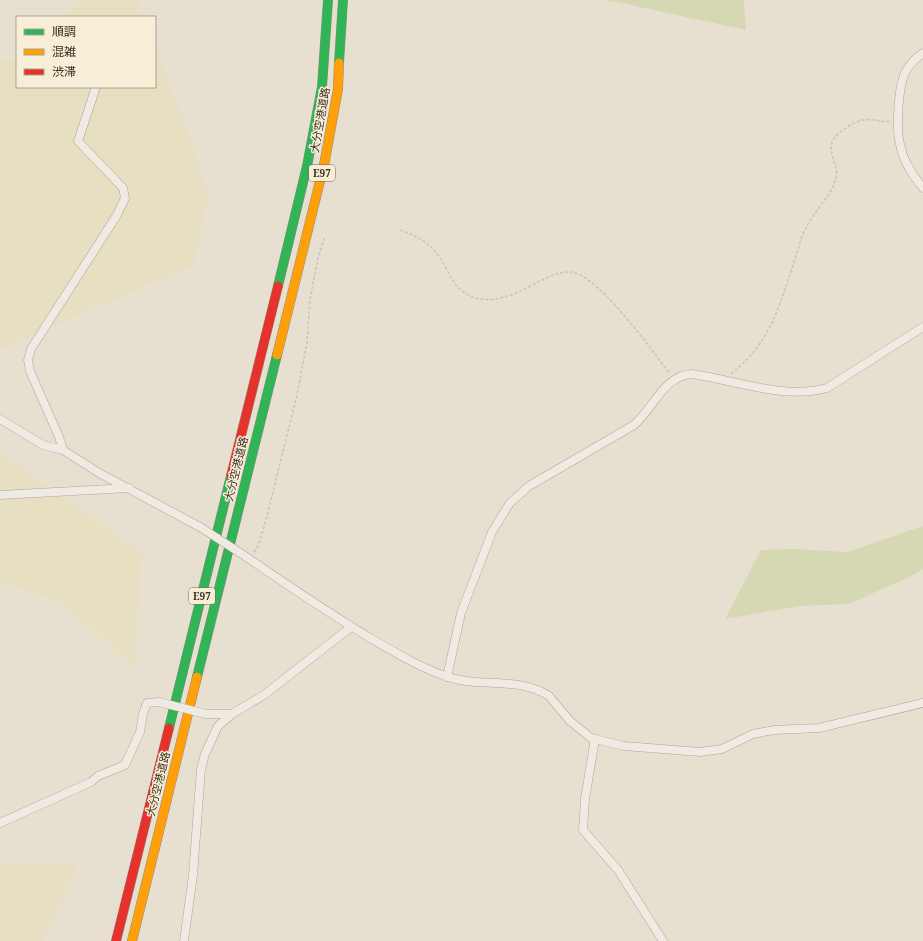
<svg xmlns="http://www.w3.org/2000/svg" width="923" height="941" viewBox="0 0 923 941" font-family="'Noto Serif','Noto Sans JP',serif">
	<style>
		.farmland { fill: #e6dfc2 }
		.green { fill: #d6d7b3 }
		.lines { fill: none; stroke-linecap: round; stroke-linejoin: round }
		.street-casing { stroke: #ada599; stroke-width: 9 }
		.fast-casing { stroke: #928b80; stroke-width: 10 }
		.slow-casing { stroke: #928b80; stroke-width: 10 }
		.jam-casing { stroke: #928b80; stroke-width: 10 }
		.path { stroke: #c8c2b9; stroke-width: 1.5; stroke-dasharray: 3 2; stroke-linecap: butt }
		.street { stroke: #efebe3; stroke-width: 8 }
		.fast { stroke: #30b455; stroke-width: 9 }
		.slow { stroke: #ff9f0a; stroke-width: 9 }
		.jam { stroke: #e5322d; stroke-width: 9 }
		.street-bridge-casing { stroke: #ada599; stroke-width: 9; stroke-linecap: butt }
		.street-bridge { stroke: #efebe3; stroke-width: 8 }
		.labels { text-anchor: middle; stroke-width: 3; stroke-linejoin: round; paint-order: stroke }
		.shield { fill: #f7eed8; stroke: #756857; stroke-width: 1 }
		.shield-label { font-size: 10px; font-weight: bold; fill: #3d2e20 }
		.street-label { font-size: 11px; fill: #3d2e20; stroke: #f7eed8 }
	</style>
	<rect width="100%" height="100%" fill="#e7e0d1"/>
	<g class="farmland">
		<polygon points="80,0 137,0 144,17 62,17"/>
		<polygon points="155,47 190,137 208,195 194,265 0,350 0,62 14,60 17,58 17,87 155,87"/>
		<polygon points="0,452 142,552 134,668 62,602 0,582"/>
		<polygon points="0,863 79,864 42,941 0,941"/>
	</g>
	<g class="green">
		<polygon points="602,0 744,0 746,30 617,2"/>
		<polygon points="923,526 923,569 909,577 849,604 799,606 725,619 761,550 793,549 847,552"/>
	</g>
	<g class="lines">
		<g class="street-casing">
			<g id="street">
				<path d="M 923,53 C 916,58 910,63 906,71 C 898,85 896,129 900,144 C 903,160 913,176 923,188"/>
				<polyline points="0,419 43,445 63,450 99,473 200,527"/>
				<polyline points="63,450 59,437 30,371 28,360 31,349 117,215 125,198 123,188 78,141 96,87"/>
				<polyline points="0,495 129,488"/>
				<path d="M 245,556 C 286,584 328,613 372,639 C 396,653 421,668 448,677 C 480,688 519,676 549,696 L 570,721 L 591,738 L 624,746 L 700,752 L 722,749 L 753,734 L 774,730 L 819,728 L 923,703"/>
				<path d="M 447,677 L 461,613 L 492,532 L 510,503 L 529,486 L 634,425 C 653,409 664,375 692,374 C 735,380 783,400 827,388 L 923,327"/>
				<polyline points="206,714 232,714"/>
				<polyline points="595,739 585,799 583,830 618,870 663,941"/>
				<polyline points="0,823 91,782 98,776 125,765 140,732 143,714 147,703 159,702"/>
				<polyline points="184,941 193,875 201,769 205,754 218,726 232,714 264,695 351,627"/>
			</g>
		</g>
		<g class="fast-casing">
			<g id="fast">
				<polyline points="339,63 343,0"/>
				<polyline points="278,286 307,166 322,87 328,0"/>
				<polyline points="197,677 277,355"/>
				<polyline points="169,728 231,476"/>
			</g>
		</g>
		<g class="slow-casing">
			<g id="slow">
				<polyline points="277,355 324,165 338,89 339,63"/>
				<polyline points="132,941 197,677"/>
			</g>
		</g>
		<g class="jam-casing">
			<g id="jam">
				<polyline points="231,476 278,286"/>
				<polyline points="116,941 169,728"/>
			</g>
		</g>
		<g class="path">
			<path d="M 400,230 C 413,235 424,239 434,250 C 450,267 449,288 473,297 C 491,303 507,297 523,290 C 537,283 555,271 571,272 C 596,273 654,352 669,373"/>
			<path d="M 731,374 C 772,342 780,303 796,256 C 799,247 801,236 806,228 C 814,211 831,196 836,179 C 840,166 826,152 833,140 C 837,133 854,121 863,120 C 871,119 881,121 890,122"/>
			<polyline points="254,552 258,546 266,520 297,395 307,342 310,299 318,258 325,236"/>
		</g>
		<use href="#street" class="street"/>
		<use href="#fast" class="fast"/>
		<use href="#slow" class="slow"/>
		<use href="#jam" class="jam"/>
		<g class="street-bridge-casing">
			<g id="street-bridge">
				<polyline points="200,527 245,556"/>
				<polyline points="159,702 206,714"/>
			</g>
		</g>
		<use href="#street-bridge" class="street-bridge"/>
	</g>
	<g class="labels">
		<g class="shield">
			<rect x="309" y="165" width="26" height="16" rx="3"/>
			<rect x="189" y="588" width="26" height="16" rx="3"/>
		</g>
		<g class="shield-label">
			<text x="322" y="177">E97</text>
			<text x="202" y="600">E97</text>
		</g>
		<g class="street-label">
			<text transform="translate(320 120) rotate(-80)" y="4">大分空港道路</text>
			<text transform="translate(236 469) rotate(-76)" y="4">大分空港道路</text>
			<text transform="translate(158 784) rotate(-76)" y="4">大分空港道路</text>
		</g>
	</g>
	<rect x="16" y="16" width="140" height="72" fill="#f7eed8" stroke="#ada18e"/>
	<rect x="24" y="29" width="20" height="6" fill="#30b455" stroke="#ada18e"/>
	<text x="52" y="36" font-size="12" fill="#3d2e20">順調</text>
	<rect x="24" y="49" width="20" height="6" fill="#ff9f0a" stroke="#ada18e"/>
	<text x="52" y="56" font-size="12" fill="#3d2e20">混雑</text>
	<rect x="24" y="69" width="20" height="6" fill="#e5322d" stroke="#ada18e"/>
	<text x="52" y="76" font-size="12" fill="#3d2e20">渋滞</text>
</svg>
